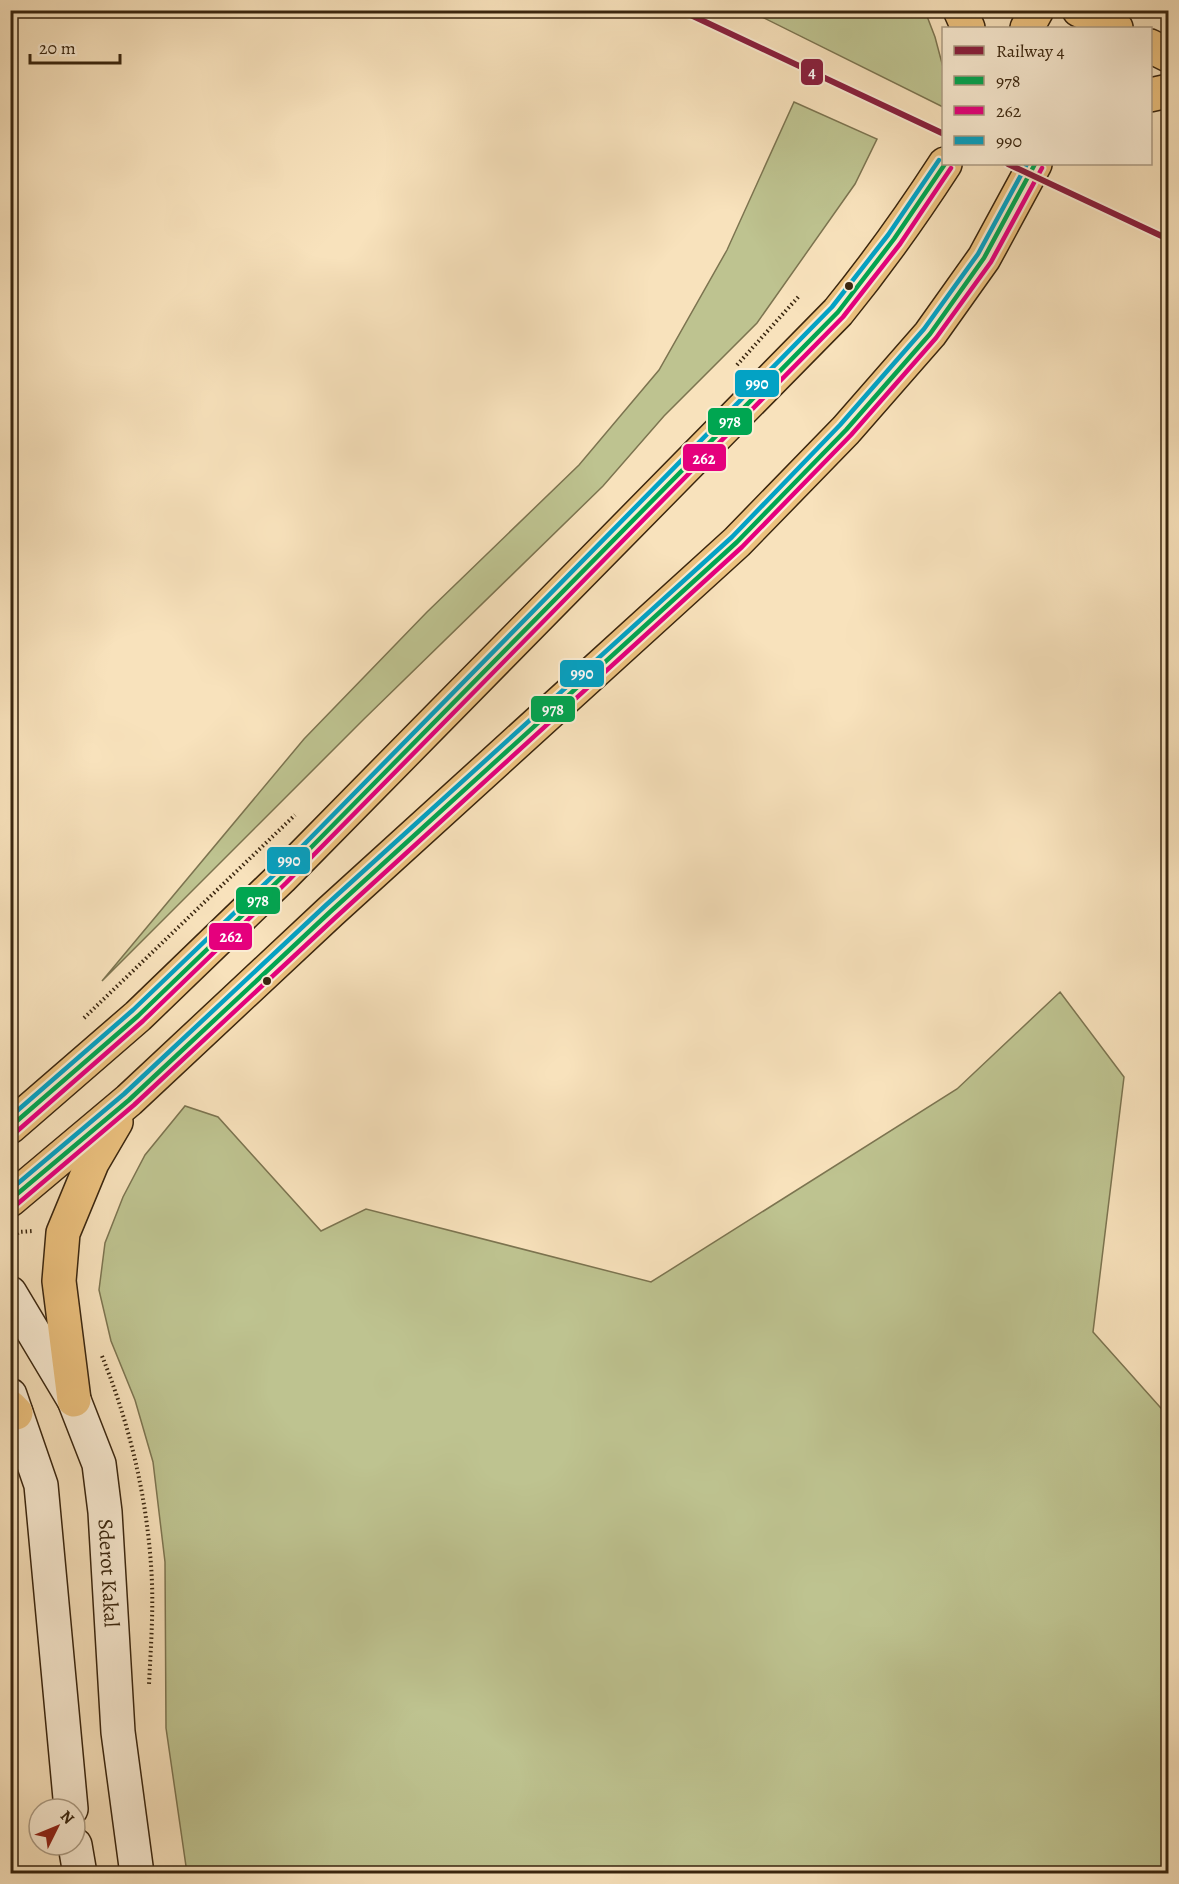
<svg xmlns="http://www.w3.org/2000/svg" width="1179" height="1884" viewBox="0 0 1179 1884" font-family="Alegreya,serif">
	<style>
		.green { fill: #bec390; stroke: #7c7450; stroke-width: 1.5 }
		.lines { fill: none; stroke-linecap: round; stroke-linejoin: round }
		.secondary-casing { stroke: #3a260f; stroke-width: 36 }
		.primary-casing { stroke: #3a260f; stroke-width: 36 }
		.highway-casing { stroke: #3a260f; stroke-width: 36 }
		.path { stroke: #3a260f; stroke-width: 4; stroke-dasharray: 1.5 3; stroke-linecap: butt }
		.secondary { stroke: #faecd3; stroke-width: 33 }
		.primary { stroke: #ecc17e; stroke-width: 33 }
		.highway { stroke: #ecc17e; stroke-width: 33 }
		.bus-1-casing { stroke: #faecd3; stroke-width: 9 }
		.bus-2-casing { stroke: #faecd3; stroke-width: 9 }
		.bus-3-casing { stroke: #faecd3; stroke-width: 9 }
		.bus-1 { stroke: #00a651; stroke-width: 4.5 }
		.bus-2 { stroke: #e5007d; stroke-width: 4.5 }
		.bus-3 { stroke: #03a2c4; stroke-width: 4.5 }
		.rail-1-casing { stroke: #faecd3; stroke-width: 10 }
		.rail-1 { stroke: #891f3e; stroke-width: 6 }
		.bus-dot { fill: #3a260f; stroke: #faecd3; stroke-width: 2 }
		.labels { text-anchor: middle; stroke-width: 5; stroke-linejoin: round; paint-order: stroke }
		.street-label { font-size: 21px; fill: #3a260f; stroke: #faecd3 }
		.line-badge { stroke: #faecd3; stroke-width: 2 }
		.badge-label { font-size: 16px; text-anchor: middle; font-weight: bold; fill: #fff }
	</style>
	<rect width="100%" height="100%" fill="#f8e2bc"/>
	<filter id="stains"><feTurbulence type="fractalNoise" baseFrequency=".00333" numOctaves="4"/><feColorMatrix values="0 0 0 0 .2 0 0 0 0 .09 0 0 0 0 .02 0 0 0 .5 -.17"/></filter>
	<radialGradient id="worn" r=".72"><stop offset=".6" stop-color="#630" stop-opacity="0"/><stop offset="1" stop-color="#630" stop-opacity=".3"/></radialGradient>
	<g class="green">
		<polygon points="750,11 925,11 935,37 943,67 943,107"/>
		<polygon points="794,102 877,139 855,184 757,323 664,416 603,486 364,719 102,981 304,739 427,612 579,465 659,370 727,250"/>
		<polygon points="1060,992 1124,1077 1093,1332 1168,1416 1168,1873 187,1873 166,1728 165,1562 153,1462 135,1400 111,1341 99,1290 105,1243 123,1197 145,1155 185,1106 218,1117 321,1231 366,1209 651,1282 957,1089"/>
	</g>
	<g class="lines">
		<g class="secondary-casing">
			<g id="secondary">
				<path id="s1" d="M 10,1293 L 74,1400 L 99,1464 L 105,1512 L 118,1732 L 137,1874"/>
				<polyline points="10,1395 41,1485 71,1809"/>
				<polyline points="75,1845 80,1874"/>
			</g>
		</g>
		<g class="primary-casing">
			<g id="primary">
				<polyline points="1027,28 1037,10"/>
				<path d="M 10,1127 L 138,1016 L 281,878 L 838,312 C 877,264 912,215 945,164"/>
				<polyline points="10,1200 129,1100 330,912 737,542 846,430 930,334 984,258 1035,164"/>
				<polyline points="74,1400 59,1281 63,1233 92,1163 116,1122"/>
				<polyline points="10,1407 16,1413"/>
			</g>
		</g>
		<g class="highway-casing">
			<g id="highway">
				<polyline points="960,10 968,28"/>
				<polyline points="1079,10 1116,28"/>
				<polyline points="1150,46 1168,55"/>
				<polyline points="1150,95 1168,91"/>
			</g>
		</g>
		<g class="path">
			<polyline points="737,365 800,295"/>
			<polyline points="84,1018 295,815"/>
			<polyline points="10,1239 19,1232 33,1231"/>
			<path d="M 102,1356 C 129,1423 146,1493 151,1565 C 154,1604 151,1644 149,1684"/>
		</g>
		<use href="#secondary" class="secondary"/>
		<use href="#primary" class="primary"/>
		<use href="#highway" class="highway"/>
		<g class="bus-1-casing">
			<g id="bus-1">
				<polyline points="10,1127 138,1016 281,878 838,312 894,239 945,164"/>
				<polyline points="10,1200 129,1100 330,912 737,542 846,430 930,334 984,258 1035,164"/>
			</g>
		</g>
		<g class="bus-2-casing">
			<g id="bus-2">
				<polyline points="15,1133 143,1021 286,883 843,317 900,244 951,168"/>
				<polyline points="15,1206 134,1105 335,918 742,547 851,435 936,338 991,262 1042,168"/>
			</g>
		</g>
		<g class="bus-3-casing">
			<g id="bus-3">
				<polyline points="10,1117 133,1010 276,873 832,307 888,235 939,160"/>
				<polyline points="10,1190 124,1094 325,906 732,537 840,425 924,329 978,254 1027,164"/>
			</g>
		</g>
		<use href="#bus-1" class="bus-1"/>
		<use href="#bus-2" class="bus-2"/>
		<use href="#bus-3" class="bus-3"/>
		<g class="rail-1-casing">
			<g id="rail-1">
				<polyline points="680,10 944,134"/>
				<polyline points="1008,164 1168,239"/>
			</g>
		</g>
		<use href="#rail-1" class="rail-1"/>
	</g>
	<g class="bus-dot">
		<circle cx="849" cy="286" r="5"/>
		<circle cx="267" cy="981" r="5"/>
	</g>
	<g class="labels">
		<g class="street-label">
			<text dy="7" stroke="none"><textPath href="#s1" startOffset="303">Sderot Kakal</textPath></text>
		</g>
	</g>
	<g class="line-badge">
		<rect x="800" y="58" width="24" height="28" rx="6" fill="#891f3e"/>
		<rect x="734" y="369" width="46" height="29" rx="6" fill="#03a2c4"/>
		<rect x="707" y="407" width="46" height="29" rx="6" fill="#00a651"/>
		<rect x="682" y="443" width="45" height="29" rx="6" fill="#e5007d"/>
		<rect x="559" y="659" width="46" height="29" rx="6" fill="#03a2c4"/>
		<rect x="530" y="695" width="46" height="28" rx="6" fill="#00a651"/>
		<rect x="266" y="846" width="45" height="29" rx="6" fill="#03a2c4"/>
		<rect x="235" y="886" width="46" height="29" rx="6" fill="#00a651"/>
		<rect x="208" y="922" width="45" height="29" rx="6" fill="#e5007d"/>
	</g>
	<g class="badge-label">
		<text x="812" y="78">4</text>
		<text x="757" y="389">990</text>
		<text x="730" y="427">978</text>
		<text x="704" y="464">262</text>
		<text x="582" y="679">990</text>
		<text x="553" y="715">978</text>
		<text x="289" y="866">990</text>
		<text x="258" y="906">978</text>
		<text x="231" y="942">262</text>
	</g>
	<rect width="1179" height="1884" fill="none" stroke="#f8e2bc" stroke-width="36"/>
	<rect x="12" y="12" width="1155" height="1860" fill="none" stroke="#3a260f" stroke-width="3"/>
	<rect x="18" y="18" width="1143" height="1848" fill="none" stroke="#3a260f" stroke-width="1.5"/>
	<rect x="942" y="27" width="210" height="138" fill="#faecd3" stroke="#ad9d85" stroke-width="1.5"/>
	<rect x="954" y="46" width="30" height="9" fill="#891f3e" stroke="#ad9d85" stroke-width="1.5"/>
	<text x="996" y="57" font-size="18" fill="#3a260f">Railway 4</text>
	<rect x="954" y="76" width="30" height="9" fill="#00a651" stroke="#ad9d85" stroke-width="1.5"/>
	<text x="996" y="87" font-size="18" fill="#3a260f">978</text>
	<rect x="954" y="106" width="30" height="9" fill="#e5007d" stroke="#ad9d85" stroke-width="1.5"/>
	<text x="996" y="117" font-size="18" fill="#3a260f">262</text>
	<rect x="954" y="136" width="30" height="9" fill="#03a2c4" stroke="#ad9d85" stroke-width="1.5"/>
	<text x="996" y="147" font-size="18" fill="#3a260f">990</text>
	<g transform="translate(57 1827) rotate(47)"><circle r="28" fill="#faecd3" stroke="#ad9d85" stroke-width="1.5"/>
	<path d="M0-4.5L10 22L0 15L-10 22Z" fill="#8f2418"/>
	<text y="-9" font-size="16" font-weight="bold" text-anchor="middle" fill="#3a260f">N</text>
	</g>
	<path d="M30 54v9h90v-9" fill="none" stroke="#3a260f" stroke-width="3"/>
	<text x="39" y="54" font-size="18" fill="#3a260f" stroke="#faecd3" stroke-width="4.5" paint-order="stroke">20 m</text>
	<rect width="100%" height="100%" filter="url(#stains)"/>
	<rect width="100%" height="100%" fill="url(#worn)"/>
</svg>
